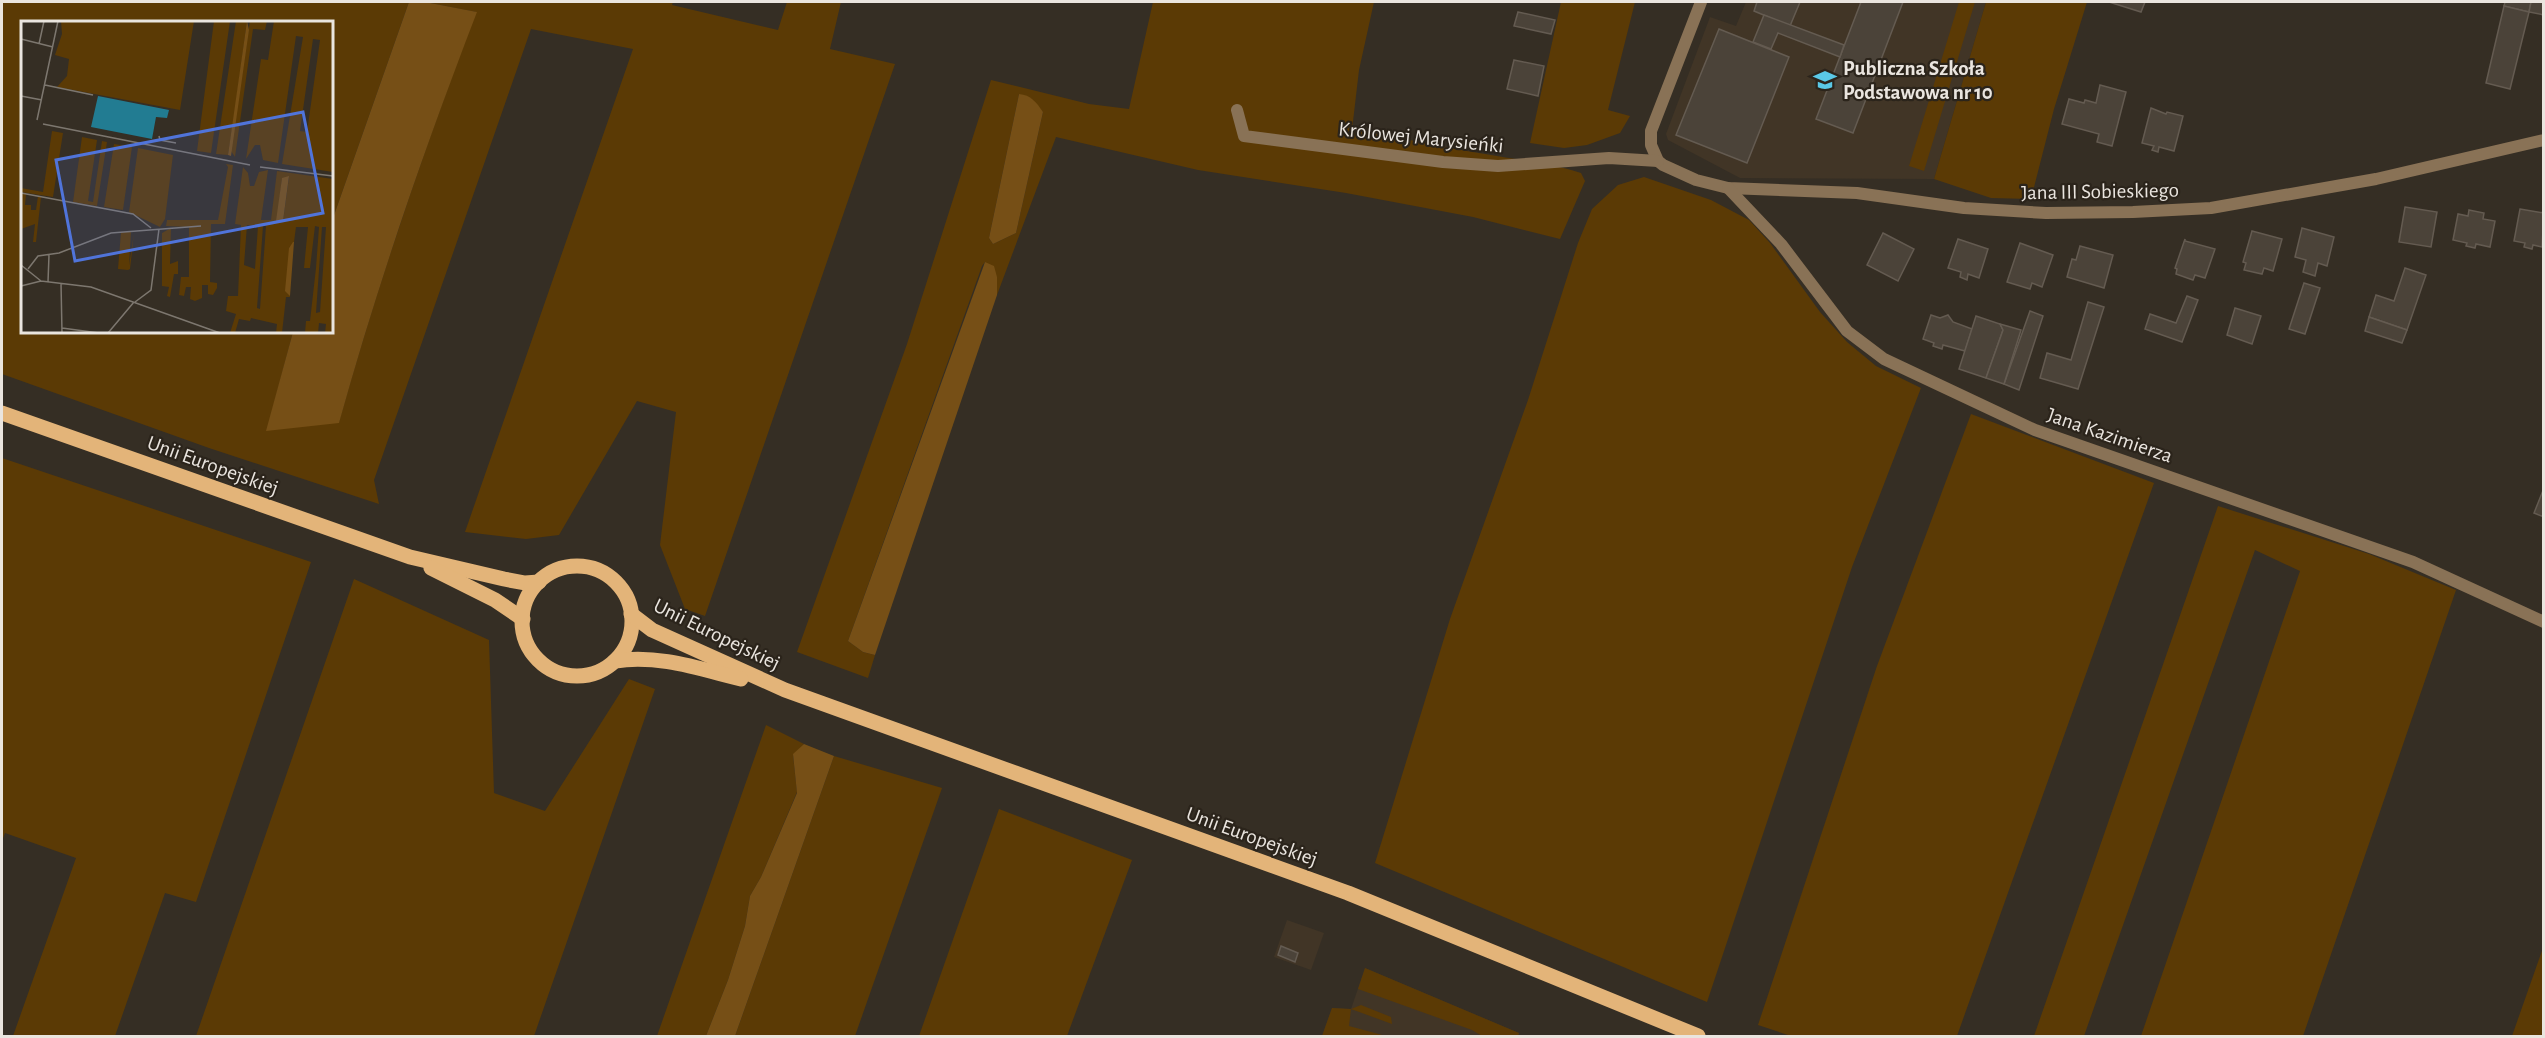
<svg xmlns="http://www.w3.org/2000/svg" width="2545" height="1038" viewBox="0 0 2545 1038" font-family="'Alegreya Sans',sans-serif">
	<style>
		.built { fill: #413526 }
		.green { fill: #5b3a05; fill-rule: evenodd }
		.forest { fill: #764f16 }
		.building { fill: #4b4339; stroke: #645b51; stroke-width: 1.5 }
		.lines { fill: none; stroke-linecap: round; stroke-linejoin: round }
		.street { stroke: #897256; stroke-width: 12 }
		.primary { stroke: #e3b479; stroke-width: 15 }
		.labels { text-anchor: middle; stroke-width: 4.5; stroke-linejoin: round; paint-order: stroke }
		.poi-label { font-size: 21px; font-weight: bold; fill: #eae5df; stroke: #2b241b; text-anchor: start }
		.street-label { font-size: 21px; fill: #eae5df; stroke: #2b241b }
		.inset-road { fill: none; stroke: #7d776f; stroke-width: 1.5 }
		.view { fill: #5074da; fill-opacity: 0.15; stroke: #5074da; stroke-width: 3 }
		.inset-edge { fill: none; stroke: #eae5df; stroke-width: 3 }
	</style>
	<rect width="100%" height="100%" fill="#352e24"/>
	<g class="built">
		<polygon points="1746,2 1986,2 1934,179 1740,178 1668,140 1666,134 1710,17 1736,26"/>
		<polygon points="1287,920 1324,933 1311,970 1274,957"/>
		<polygon points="1365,968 1519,1033 1518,1036 1322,1036 1332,1008 1351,1009"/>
	</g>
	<g class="green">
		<path d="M 2,2 L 409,2 L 332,221 L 332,22 L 22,22 L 22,332 L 293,332 L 267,430 L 339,422 C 378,283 425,147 476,12 L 425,2 L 673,2 L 672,5 L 778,30 L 787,2 L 841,2 L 830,49 L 895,64 L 705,616 L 685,609 L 660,545 L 676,412 L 637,401 L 559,535 L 526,539 L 465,532 L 633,49 L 531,29 L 374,480 L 379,504 L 209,448 L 2,374 Z"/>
		<path d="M 1153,2 L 1374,2 L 1359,70 L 1352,130 C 1397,136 1440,147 1485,154 C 1518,160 1549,162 1581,173 L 1585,181 L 1560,239 L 1473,217 L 1346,193 L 1198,170 L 1056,137 L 997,295 L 997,277 L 985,262 L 982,266 L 848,641 L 863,652 L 875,655 L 868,678 L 797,652 L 907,344 L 991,80 L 1089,104 L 1129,109 ZM 1019,94 L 1043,112 L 1016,233 L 993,244 L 989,238 Z"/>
		<polygon points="1561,2 1635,2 1608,110 1630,116 1620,133 1587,145 1564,148 1530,143"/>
		<polygon points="1959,2 1975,2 1924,171 1909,166"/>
		<polygon points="1986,2 2087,2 2054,109 2031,199 1991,198 1934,179"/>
		<polygon points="1644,177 1711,200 1749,220 1770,243 1820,312 1847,342 1876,366 1921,388 1852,567 1707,1002 1375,863 1450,619 1528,400 1578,243 1592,209 1618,185"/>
		<polygon points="1971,414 2154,483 1957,1036 1791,1036 1758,1025 1877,666"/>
		<polygon points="2,458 311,562 196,902 165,893 115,1036 13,1036 76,858 5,833 2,841"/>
		<polygon points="2218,506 2369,554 2456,590 2303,1036 2141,1036 2300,571 2255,550 2084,1036 2034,1036"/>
		<polygon points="354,579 489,640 494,793 545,811 629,679 655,689 534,1036 196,1036"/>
		<polygon points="766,725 804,744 793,755 797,792 761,877 750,896 745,926 728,980 706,1036 657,1036"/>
		<polygon points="834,756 942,788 855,1036 735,1036"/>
		<polygon points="999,809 1132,860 1067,1036 919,1036"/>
		<polygon points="2543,948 2543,1036 2512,1036"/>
		<polygon points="1365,968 1519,1033 1518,1036 1482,1036 1472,1030 1358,989"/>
		<polygon points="1361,1005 1391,1017 1392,1024 1351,1009 1349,1026 1386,1036 1322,1036 1332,1008 1351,1009"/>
	</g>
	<g class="forest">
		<path d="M 409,2 L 425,2 L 477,12 C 425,147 378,283 339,423 L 266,431 L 293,332 L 332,332 L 332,221 Z"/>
		<path d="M 1019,94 C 1031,95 1036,102 1043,112 L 1016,233 L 993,244 L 989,238 Z"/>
		<polygon points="985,262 994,266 997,277 997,295 875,655 863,652 848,641"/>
		<polygon points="804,744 834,756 735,1036 706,1036 728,980 745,926 750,896 761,877 797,793 793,754"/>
	</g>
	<g class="building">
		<polygon points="1757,2 1800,2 1790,26 1754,11"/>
		<polygon points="1861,2 1903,2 1853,133 1816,119"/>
		<polygon points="2109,2 2145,2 2141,12"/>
		<polygon points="2505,2 2531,2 2529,12 2504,6"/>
		<polygon points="2531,2 2544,2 2544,15 2529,12"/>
		<polygon points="2504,6 2529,12 2510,89 2486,83"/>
		<polygon points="1518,12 1555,20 1551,34 1514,26"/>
		<polygon points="1764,15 1844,45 1840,57 1778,33 1771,49 1753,42"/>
		<polygon points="1719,29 1789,57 1747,163 1676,135"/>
		<polygon points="1514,60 1544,66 1538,96 1507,89"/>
		<polygon points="2100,85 2126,92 2112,146 2097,142 2099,134 2062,124 2069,99 2084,103 2085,100 2096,103"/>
		<polygon points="2151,108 2166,114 2167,112 2183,116 2174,151 2159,147 2158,152 2152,150 2154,146 2142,143"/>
		<polygon points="2405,207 2437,212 2431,247 2399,242"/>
		<polygon points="2520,209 2544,213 2542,247 2533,245 2532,249 2524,247 2525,243 2514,241"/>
		<polygon points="2469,210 2484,213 2483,219 2495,221 2490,247 2476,244 2475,248 2466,246 2467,243 2453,240 2458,214 2468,216"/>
		<polygon points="2302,228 2334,237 2327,266 2318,263 2315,276 2303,272 2306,260 2295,257"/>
		<polygon points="2252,231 2282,239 2273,271 2264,268 2262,274 2244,270 2246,263 2243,262"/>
		<polygon points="1883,233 1914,249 1898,281 1867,265"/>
		<polygon points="1958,239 1988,249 1979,278 1968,274 1967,280 1960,277 1961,272 1948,268"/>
		<polygon points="2185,239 2185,241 2215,249 2205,278 2195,275 2193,280 2176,274 2177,269 2175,268"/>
		<polygon points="2020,243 2053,255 2042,287 2032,283 2030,289 2007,282"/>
		<polygon points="2080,246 2113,255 2104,288 2067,277 2072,259 2076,260"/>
		<polygon points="2405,268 2426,275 2407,330 2369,317 2376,295 2394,301"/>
		<polygon points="2304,283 2320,288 2305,334 2289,329"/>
		<polygon points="2187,296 2198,300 2182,342 2145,329 2150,314 2176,323"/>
		<polygon points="2088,302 2104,307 2078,389 2040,378 2047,353 2071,360"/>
		<polygon points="2235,308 2261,316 2252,344 2227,335"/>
		<polygon points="2030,311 2043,316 2019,390 2004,384"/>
		<polygon points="1931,315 1940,318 1948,315 1953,322 1972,329 1965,351 1943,345 1942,349 1933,346 1934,343 1923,339"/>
		<polygon points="1976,316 2000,324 2003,330 1986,378 1959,369"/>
		<polygon points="2369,317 2407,330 2402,343 2365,331"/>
		<polygon points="2000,324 2021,330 2004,384 1986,378 2003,330"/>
		<polygon points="2544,488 2544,517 2534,513"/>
		<polygon points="1281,946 1298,953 1295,962 1278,955"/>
	</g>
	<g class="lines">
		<g class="street">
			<polyline points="1701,2 1651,131 1651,145 1658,161 1663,165 1696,180 1728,188 1857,193 1964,208 2046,213 2133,212 2211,208 2376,179 2544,140"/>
			<polyline points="1237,110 1244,136 1443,162 1498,166 1609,158 1658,161"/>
			<polyline points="1728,188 1781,244 1847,331 1884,359 2035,430 2413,562 2544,622"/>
		</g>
		<g class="primary">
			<polyline points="2,413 410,557 504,579 525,583 539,582"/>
			<circle cx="577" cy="621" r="55"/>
			<polyline points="431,568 495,600 523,619"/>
			<polyline points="631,614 652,630 785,690 1348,893 1698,1036"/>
			<path d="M 615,661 C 658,654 700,669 741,679"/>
		</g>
	</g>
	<defs>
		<g id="school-bare" transform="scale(1.8)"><path d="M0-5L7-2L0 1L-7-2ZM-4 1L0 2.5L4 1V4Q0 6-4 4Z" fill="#5ac8e6" stroke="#2b241b" stroke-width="2.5" paint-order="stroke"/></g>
	</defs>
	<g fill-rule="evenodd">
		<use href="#school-bare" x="1825" y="80"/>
	</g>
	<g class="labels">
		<g class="poi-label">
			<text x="1843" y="75">Publiczna Szkoła<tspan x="1843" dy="24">Podstawowa nr 10</tspan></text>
		</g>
		<g class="street-label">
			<text transform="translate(1421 137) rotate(6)" y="7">Królowej Marysieńki</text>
			<text transform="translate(2100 191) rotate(-1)" y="7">Jana III Sobieskiego</text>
			<text transform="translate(2110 435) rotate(19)" y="7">Jana Kazimierza</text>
			<text transform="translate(213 465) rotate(20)" y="7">Unii Europejskiej</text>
			<text transform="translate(717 634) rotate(26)" y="7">Unii Europejskiej</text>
			<text transform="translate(1252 836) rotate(20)" y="7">Unii Europejskiej</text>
		</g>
	</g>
	<g transform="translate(21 21)">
		<rect width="312" height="312" fill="#352e24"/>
		<path d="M 40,0 L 173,0 L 159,89 L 36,66 L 46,55 L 48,38 L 34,34 L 41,13 ZM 193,0 L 209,0 L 190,132 L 176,130 ZM 215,0 L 226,0 L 215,82 L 207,134 L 195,133 ZM 229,0 L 246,0 L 244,9 L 232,8 L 214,136 L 210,130 ZM 253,0 L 312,0 L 312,151 L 261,143 L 282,16 L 275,15 L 257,142 L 242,139 L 239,124 L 234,124 L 225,138 L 240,38 L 247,39 ZM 292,18 L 299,19 L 286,111 L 279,110 ZM 31,110 L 42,112 L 32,176 L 0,171 L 0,167 L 22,171 ZM 61,116 L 76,119 L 67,180 L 72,181 L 81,120 L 86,121 L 76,185 L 52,181 ZM 93,123 L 111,126 L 102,189 L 83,186 ZM 117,127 L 152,134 L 144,198 L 139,206 L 108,191 ZM 205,143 L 212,144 L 204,203 L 190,203 L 189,261 L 196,262 L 196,267 L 192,274 L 187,273 L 187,264 L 181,264 L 181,277 L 174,280 L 169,278 L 170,266 L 165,266 L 163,275 L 158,274 L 160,256 L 168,256 L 168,206 L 145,205 L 146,199 L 197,199 L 207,146 ZM 222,146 L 227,152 L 229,165 L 233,165 L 238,151 L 247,149 L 240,199 L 250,199 L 256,150 L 312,158 L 312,312 L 304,312 L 305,303 L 298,302 L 297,312 L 284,312 L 285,300 L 289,300 L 295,247 L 298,206 L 294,205 L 289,247 L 283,247 L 287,206 L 275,206 L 273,221 L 268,227 L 269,276 L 265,276 L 261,312 L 255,312 L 256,303 L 230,297 L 229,300 L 218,298 L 214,312 L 209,312 L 215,293 L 205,290 L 207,275 L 217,275 L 220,204 L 214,203 ZM 268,156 L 262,200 L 256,200 L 261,158 ZM 226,204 L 237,205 L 234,248 L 223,244 ZM 242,205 L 245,205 L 239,288 L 236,287 ZM 301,206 L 305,206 L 299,291 L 295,292 ZM 0,172 L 5,173 L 4,184 L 10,184 L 10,189 L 15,189 L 17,175 L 20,176 L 15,221 L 12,221 L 14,203 L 0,208 ZM 150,207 L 149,243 L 157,240 L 157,253 L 153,253 L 149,276 L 146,275 L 148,266 L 141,265 L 141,212 ZM 100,211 L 110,211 L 108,245 L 113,212 L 109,248 L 107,249 L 97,248 Z" fill="#5b3a05" fill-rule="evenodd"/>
		<path d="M 226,0 L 228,9 L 210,135 L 207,134 ZM 268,155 L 262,200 L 255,200 L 261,157 ZM 272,221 L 273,221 L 269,275 L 264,270 L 268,227 Z" fill="#764f16"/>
		<path d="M 77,75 L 148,89 L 146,97 L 135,96 L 131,118 L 70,106 Z" fill="#227c92"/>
		<path class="inset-road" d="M 0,18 L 32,26M 18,23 L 23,0M 24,64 L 72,74M 0,75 L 21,79M 16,99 L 37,0M 22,103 L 229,144M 138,115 L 139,119 L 155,122M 239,146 L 312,155M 0,172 L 112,193 L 130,207M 0,244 L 20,260M 7,248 L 17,235 L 38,232 L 90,212 L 180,205M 27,261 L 28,234M 40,262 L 41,312M 0,265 L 20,260 L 70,266 L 199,312M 114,281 L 130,269 L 138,208M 41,307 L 78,312M 87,312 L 113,281"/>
		<path class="view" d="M 282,91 L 302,192 L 54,240 L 35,139 Z"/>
		<rect width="312" height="312" class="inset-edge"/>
	</g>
	<rect width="2545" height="1038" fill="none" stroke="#eae5df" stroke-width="6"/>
</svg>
